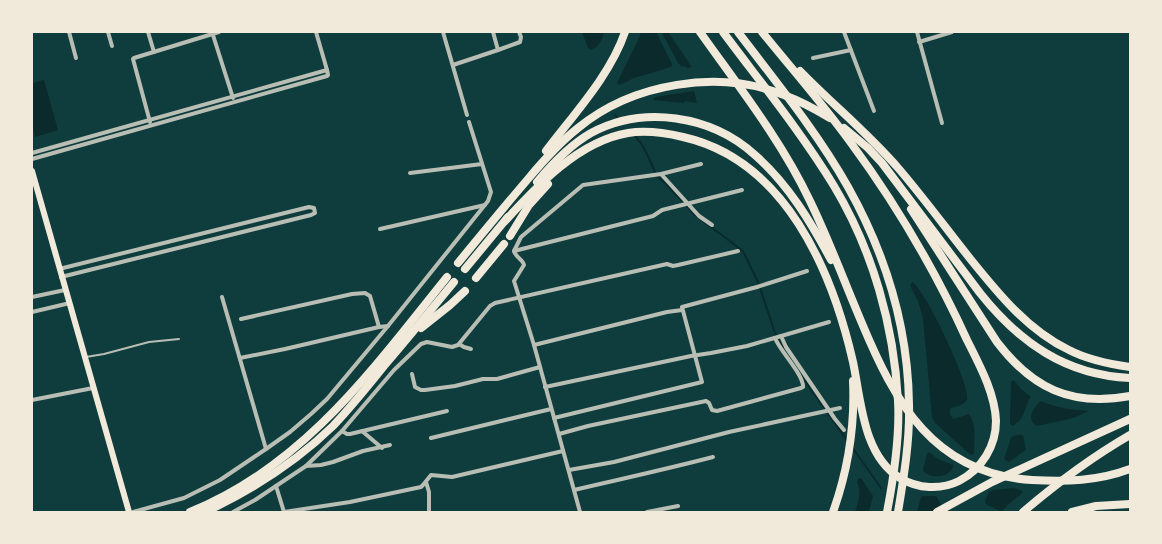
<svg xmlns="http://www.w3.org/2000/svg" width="1162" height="544" viewBox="0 0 1162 544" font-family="Raleway,sans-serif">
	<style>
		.water { fill: #0a2a2b }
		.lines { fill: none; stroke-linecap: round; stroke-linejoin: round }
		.stream { stroke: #0a2a2b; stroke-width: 2 }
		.service { stroke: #b8beb3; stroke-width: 2 }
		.minor { stroke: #b8beb3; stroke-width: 4 }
		.secondary { stroke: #f1e9da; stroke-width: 6 }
		.motorway { stroke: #f1e9da; stroke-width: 8 }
	</style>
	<rect width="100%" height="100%" fill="#0f3d3e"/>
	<g class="water">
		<path d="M 582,32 L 604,32 C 602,40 599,47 591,50 L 588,48 Z"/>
		<polygon points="641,32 668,32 692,67 688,68 684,66 682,67 678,63 662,33 659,32 657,34 672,64 672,66 665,69 634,78 620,85 617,83 639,38"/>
		<polygon points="44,80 58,130 35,137 32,124 32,83"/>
		<polygon points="694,91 697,103 685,101 684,103 653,100 655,97"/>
		<path d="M 912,282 C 924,287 972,388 967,400 C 964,405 956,407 951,408 C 948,413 950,415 954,419 L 969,414 C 977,425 974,441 974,454 L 971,455 L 935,423 L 932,417 L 923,318 L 918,301 L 910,286 Z"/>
		<polygon points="1014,380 1021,389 1031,397 1029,399 1023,415 1020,420 1013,426 1011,425 1010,422 1011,382"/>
		<path d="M 1041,401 C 1057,408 1072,410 1089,411 L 1073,418 L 1037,426 C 1025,419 1034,407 1041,401 Z"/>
		<polygon points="1019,435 1023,435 1026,450 1009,462 1004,459 1011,438 1013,436"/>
		<path d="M 929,452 L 938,459 L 953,465 C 952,478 929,480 923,470 L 927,454 Z"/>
		<path d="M 861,478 L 873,496 L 869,512 L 855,512 C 858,502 862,493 857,482 L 858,479 Z"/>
		<path d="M 1014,488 L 1020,490 L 1023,492 C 1016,499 1007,504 1002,512 L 986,504 L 985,501 L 989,492 L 993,490 Z"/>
		<polygon points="924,496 936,496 946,512 917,512 921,497"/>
	</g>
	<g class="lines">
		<g class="stream">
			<polyline points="615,115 620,120"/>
			<polyline points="634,135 641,143 647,154 657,176 669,187 695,215 743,251 758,282 775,333 783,348"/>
			<polyline points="801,375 848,442"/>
			<polyline points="852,447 881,488"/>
		</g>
		<polyline class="service" points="86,357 104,354 149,342 179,339"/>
		<g class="minor">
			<polyline points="69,32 76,58"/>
			<polyline points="108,32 112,46"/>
			<polyline points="148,32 154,52"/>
			<polyline points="212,32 233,98"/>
			<polyline points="443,32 467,115"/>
			<polyline points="844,32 874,111"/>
			<polyline points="917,32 942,123"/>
			<polyline points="919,42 952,32"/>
			<polyline points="498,50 520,42 521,37 519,32"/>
			<polyline points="813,58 851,50"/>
			<polyline points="453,65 498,50 493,32"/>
			<polyline points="150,122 133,59 134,58 219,32"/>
			<polyline points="32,153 327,70"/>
			<polyline points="32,159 327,76 328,75 327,70 316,32"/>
			<polyline points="410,173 482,164"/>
			<polyline points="661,174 699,216 712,225"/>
			<polyline points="380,229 485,205"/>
			<polyline points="514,251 653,216 662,210 742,190"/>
			<polyline points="59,269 309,207 314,208 315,213 311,215 61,277"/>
			<polyline points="32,297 65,290"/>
			<polyline points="222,297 266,449"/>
			<polyline points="32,312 70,303"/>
			<polyline points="241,319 352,294 365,293 370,296 379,327 388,326"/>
			<polyline points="781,336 786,347 835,419 844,430"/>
			<polyline points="459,344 464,347 471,349"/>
			<polyline points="534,345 667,312 682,310"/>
			<polyline points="240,358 285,349 379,327"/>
			<polyline points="412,374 415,387 421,390 425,390 455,386 483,379 497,379 540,367"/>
			<polyline points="545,387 691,356 711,353 747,346 829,322"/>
			<polyline points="32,400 93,388"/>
			<polyline points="554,418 702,382 682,307 757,287 807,271"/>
			<polyline points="342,431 347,434 350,434 447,411"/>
			<polyline points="362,431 382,448"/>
			<path d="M 559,434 L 588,426 L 706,401 L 709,403 L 712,410 L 717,411 L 801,388 L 803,387 C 804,375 780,351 775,338"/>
			<polyline points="431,438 551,409"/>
			<polyline points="306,466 321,465 333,462 363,451 390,445"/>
			<polyline points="569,470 614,462 729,432 840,408"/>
			<polyline points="426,482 429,492 429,512"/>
			<path d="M 574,490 C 621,479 667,469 713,457"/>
			<polyline points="133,512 184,498 220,480 266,449 290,432 311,414 327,399 388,326 488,201 491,192 469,122"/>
			<polyline points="233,512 255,500 276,486"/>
			<polyline points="284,512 276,486 306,466 342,431 394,370 421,344 427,342 452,347 458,345 490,306 495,303 667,264 673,266 678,265 738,251"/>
			<polyline points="284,512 350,502 421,487 423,485 431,475 452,477 563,451"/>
			<path d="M 580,512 L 534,345 L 514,281 L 524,265 C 523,259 516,258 514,251 L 521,237 L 583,185 L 661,174 L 701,164"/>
			<polyline points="647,512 678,506"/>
		</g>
		<path class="secondary" d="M 32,171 C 64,285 97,398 129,512"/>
		<g class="motorway">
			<path d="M 700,32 C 739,87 781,140 810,201 C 829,240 844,281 861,321 C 895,403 934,474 1032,480 C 1066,482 1098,481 1130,469"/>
			<path d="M 723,32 C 761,83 801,132 834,186 C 873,251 894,326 898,401 C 900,437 894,476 887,512"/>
			<path d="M 738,32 C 776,82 817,132 848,187 C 885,253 908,327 909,404 C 910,440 904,476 898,512"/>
			<path d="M 800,71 C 832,104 868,133 899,169 C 923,197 945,227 968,256 C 997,292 1027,330 1069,350 C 1088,360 1109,364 1130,367"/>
			<path d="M 844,128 L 868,148 L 882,163 L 980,293 C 1019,342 1065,375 1130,378"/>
			<path d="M 546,151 C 573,115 610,76 625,32"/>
			<path d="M 537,182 C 552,164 570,145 591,133 C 643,105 711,115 755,155 C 788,184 811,222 831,260"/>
			<path d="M 911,209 L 997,342 C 1032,388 1071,407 1130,396"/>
			<path d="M 505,221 C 537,186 579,141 628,133 C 646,130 666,133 683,137 C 785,160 832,270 853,362 C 861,400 863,456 900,478 C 918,489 941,490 959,481 C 982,469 996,446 996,421 C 995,393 979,364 967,340 C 935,270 896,204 851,143 C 823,104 792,69 762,32"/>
			<polyline points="510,236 529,205 548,184"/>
			<path d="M 458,263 C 481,235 504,207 528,179 C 543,161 559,143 578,128 C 633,83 718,69 784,95 C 800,101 815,109 830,118"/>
			<polyline points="465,269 508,217"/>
			<polyline points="476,278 504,244"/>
			<polyline points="421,328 450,305 465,291"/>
			<path d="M 190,512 C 304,466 373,369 447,277"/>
			<path d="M 205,512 C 252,490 296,462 333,426 C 351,407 368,386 384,366 C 408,338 431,310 454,282"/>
			<path d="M 833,512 C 848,470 855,425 853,381"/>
			<polyline points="937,512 992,482 1130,419"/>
			<path d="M 1023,512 C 1057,483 1092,457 1130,435"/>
			<polyline points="1072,512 1096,506 1130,504"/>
		</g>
	</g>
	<rect width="1162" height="544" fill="none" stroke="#f1e9da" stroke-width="66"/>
</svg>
